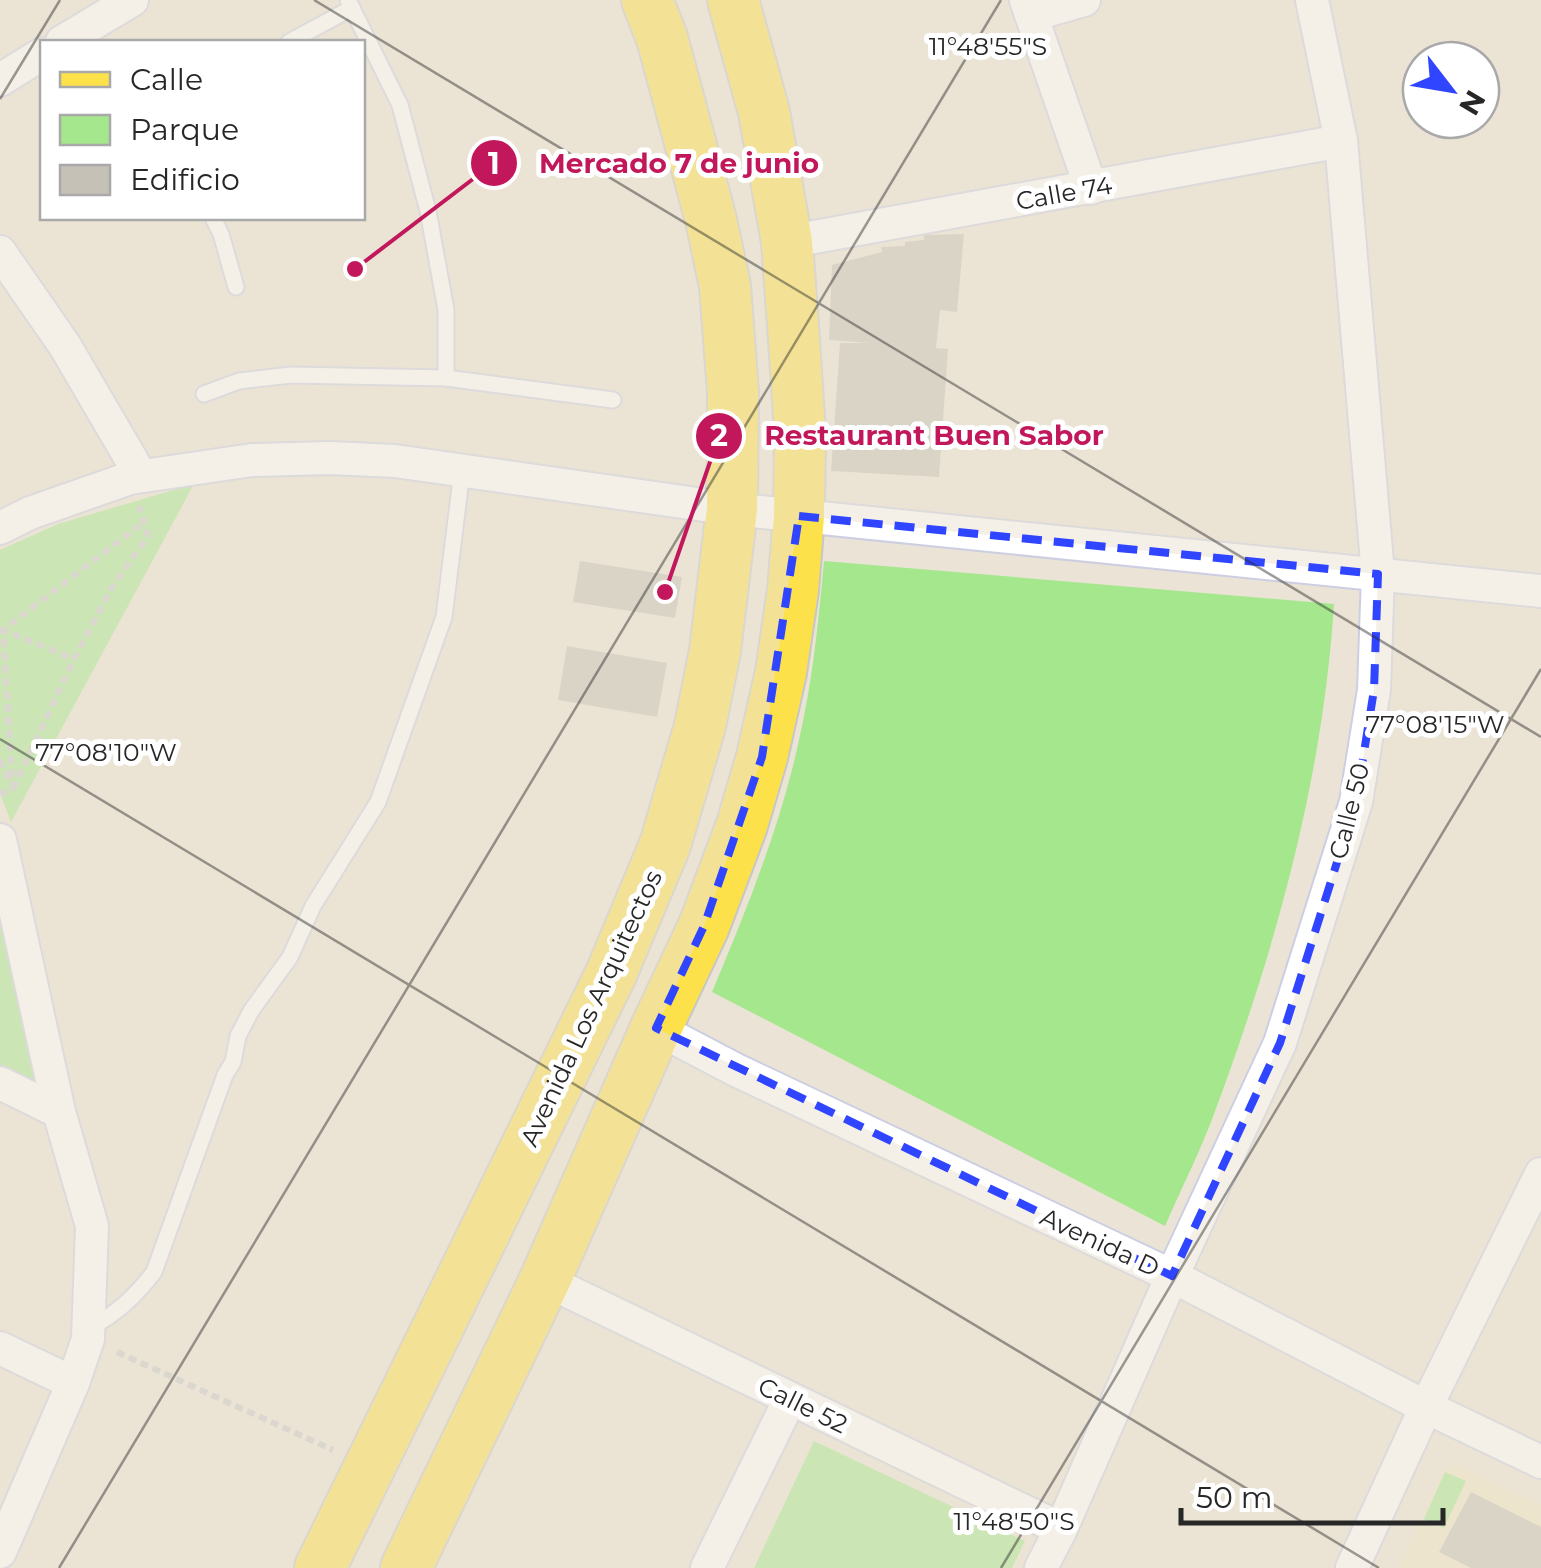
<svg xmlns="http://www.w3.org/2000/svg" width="1541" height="1568" viewBox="0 0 1541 1568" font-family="Montserrat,sans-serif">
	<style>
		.education { fill: #efe5c4 }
		.green { fill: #a5e78d }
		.building { fill: #c6c1b7 }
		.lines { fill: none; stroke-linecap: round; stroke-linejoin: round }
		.lane-casing { stroke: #cccee2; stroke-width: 19 }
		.street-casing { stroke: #cccee2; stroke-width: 36 }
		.primary-casing { stroke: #c7c7c7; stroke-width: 54 }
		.path { stroke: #c7c7c7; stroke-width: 6; stroke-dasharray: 8 5; stroke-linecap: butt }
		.lane { stroke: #fff; stroke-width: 15 }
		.street { stroke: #fff; stroke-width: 32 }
		.primary { stroke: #fce14b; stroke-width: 50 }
		.marked { fill: none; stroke: #3045ff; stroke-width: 8; stroke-dasharray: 20 12; stroke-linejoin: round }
		.ticks { fill: none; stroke: #272727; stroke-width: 2.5; stroke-opacity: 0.45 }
		.labels { text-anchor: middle; stroke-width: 10; stroke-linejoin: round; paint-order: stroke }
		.street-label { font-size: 25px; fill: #272727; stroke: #fff }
		.ticks-label { font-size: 25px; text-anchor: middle; fill: #272727; stroke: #fff; stroke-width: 10; stroke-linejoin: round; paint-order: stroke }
		.leader { fill: none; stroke: #c2185b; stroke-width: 4 }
		.callout-dot { fill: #c2185b; stroke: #fff; stroke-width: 4 }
		.mark-label { font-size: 30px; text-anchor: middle; font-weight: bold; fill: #fff }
		.callout-label { font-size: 28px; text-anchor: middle; font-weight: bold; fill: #c2185b; stroke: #fff; stroke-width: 10; stroke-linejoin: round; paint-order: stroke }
	</style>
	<rect width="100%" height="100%" fill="#ebe4d6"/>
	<polygon class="education" points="1461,1466 1541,1505 1541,1568 1397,1568 1446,1468"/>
	<g class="green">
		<polygon points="194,484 11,822 0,793 0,550 58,524"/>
		<path d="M 824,561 L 1334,604 C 1323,779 1275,951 1214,1114 C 1200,1152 1181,1189 1165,1226 L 712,992 C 749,904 785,815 803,721 C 814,668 819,615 824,561 Z"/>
		<polygon points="0,914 46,1096 0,1073"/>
		<polygon points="814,1441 1025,1541 1012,1568 754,1568"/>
		<polygon points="1445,1472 1466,1481 1444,1528 1424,1519"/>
	</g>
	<g class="building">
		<polygon points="964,234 957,312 940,310 936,348 948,349 939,477 831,471 840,343 870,343 829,340 832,265 882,252 881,247 905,246 905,242 924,240 924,235"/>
		<polygon points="580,561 682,577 675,618 573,602"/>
		<polygon points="567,646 667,663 657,717 558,700"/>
		<polygon points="1471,1492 1541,1527 1541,1568 1471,1568 1439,1552"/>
	</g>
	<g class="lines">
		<g class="lane-casing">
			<g id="lane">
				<polyline points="348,0 400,105 428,211 446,310 446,378"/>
				<polyline points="289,42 352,8"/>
				<polyline points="213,218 221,234 236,287"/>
				<polyline points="204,394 239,381 291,375 446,378 613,400"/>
				<path d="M 89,1329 C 118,1312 134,1298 154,1272 L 225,1075 L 233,1062 L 238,1036 L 251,1011 L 290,957 L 313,906 L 378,802 L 444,617 L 462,471"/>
			</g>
		</g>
		<g class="street-casing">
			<g id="street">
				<polyline points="1026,0 1091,188"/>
				<polyline points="1031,15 1084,0"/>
				<polyline points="62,42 132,0"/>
				<polyline points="0,80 42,54"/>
				<polyline points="787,242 1341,141"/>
				<polyline points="0,252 65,346 141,476"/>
				<polyline points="0,528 30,513 130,478 252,460 330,458 395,461 732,509 1541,591"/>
				<polyline points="0,840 59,1112 92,1226 88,1339 73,1383 0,1552"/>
				<polyline points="656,1028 736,1070 1172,1276 1426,1407 1541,1462"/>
				<polyline points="0,1083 59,1112"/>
				<polyline points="545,1280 1061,1529"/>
				<polyline points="0,1348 73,1383"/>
				<polyline points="707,1568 790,1399"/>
				<polyline points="1041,1568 1061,1529 1172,1276 1280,1043 1356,802 1374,690 1378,574 1341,141 1312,0"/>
				<polyline points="1352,1568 1426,1407 1541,1174"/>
			</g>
		</g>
		<g class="primary-casing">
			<g id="primary">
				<polyline points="320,1568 611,974 665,845 700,726 715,651 732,509 733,392 725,286 711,220 662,38 647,0"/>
				<polyline points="406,1568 545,1280 656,1028 704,926 742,825 762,757 781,672 793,590 799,516 800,433 794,340 787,242 764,112 733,0"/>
			</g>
		</g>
		<g class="path">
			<polyline points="1,629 74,659"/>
			<polyline points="0,760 10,783"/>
			<polyline points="13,789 74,659 112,587 148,536 139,506"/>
			<polyline points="0,794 13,789 3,630 144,522"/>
			<polyline points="117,1352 333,1450"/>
		</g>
		<use href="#lane" class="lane"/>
		<use href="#street" class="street"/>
		<use href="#primary" class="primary"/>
	</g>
	<path d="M0 0H1541V1568H0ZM 799,516 L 1378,574 L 1374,690 L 1356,802 L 1280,1043 L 1172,1276 L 656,1028 L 704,926 L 762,757 Z" fill="#ebe4d6" fill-opacity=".55" fill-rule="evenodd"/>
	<path class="marked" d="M 799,516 L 1378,574 L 1374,690 L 1356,802 L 1280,1043 L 1172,1276 L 656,1028 L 704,926 L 762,757 Z"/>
	<path class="ticks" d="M 314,0 L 1541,737M 0,99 L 60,0M 0,739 L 1379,1568M 59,1568 L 1001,0M 1001,1568 L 1541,669"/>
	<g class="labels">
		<g class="street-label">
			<text transform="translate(1064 193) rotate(-10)" y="9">Calle 74</text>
			<text transform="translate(1349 811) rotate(-76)" y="9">Calle 50</text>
			<text transform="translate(591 1008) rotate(-65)" y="9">Avenida Los Arquitectos</text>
			<text transform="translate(1100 1242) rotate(25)" y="9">Avenida D</text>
			<text transform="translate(803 1405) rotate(26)" y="9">Calle 52</text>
		</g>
	</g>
	<g class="ticks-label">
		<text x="988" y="55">11°48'55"S</text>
		<text x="1435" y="733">77°08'15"W</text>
		<text x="106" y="761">77°08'10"W</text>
		<text x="1014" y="1530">11°48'50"S</text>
	</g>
	<path class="leader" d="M355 269L494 163M665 592L719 436"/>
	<g class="callout-dot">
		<circle cx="355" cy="269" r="10"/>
		<circle cx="665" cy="592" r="10"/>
		<circle cx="494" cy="163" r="25"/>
		<circle cx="719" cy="436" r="25"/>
	</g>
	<g class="mark-label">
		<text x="494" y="174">1</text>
		<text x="719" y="446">2</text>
	</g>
	<g class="callout-label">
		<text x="679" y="173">Mercado 7 de junio</text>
		<text x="934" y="445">Restaurant Buen Sabor</text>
	</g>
	<rect x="40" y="40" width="325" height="180" fill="#ffffff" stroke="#a9a9a9" stroke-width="2.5"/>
	<rect x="60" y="72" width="50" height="15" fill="#fce14b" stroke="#a9a9a9" stroke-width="2.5"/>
	<text x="130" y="90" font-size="30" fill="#272727">Calle</text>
	<rect x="60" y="115" width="50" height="30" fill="#a5e78d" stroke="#a9a9a9" stroke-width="2.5"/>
	<text x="130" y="140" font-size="30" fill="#272727">Parque</text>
	<rect x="60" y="165" width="50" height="30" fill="#c6c1b7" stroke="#a9a9a9" stroke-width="2.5"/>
	<text x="130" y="190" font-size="30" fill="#272727">Edificio</text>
	<g transform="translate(1451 90) rotate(121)"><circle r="48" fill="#ffffff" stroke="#a9a9a9" stroke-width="2.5"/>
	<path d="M0-8L18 38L0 25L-18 38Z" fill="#3045ff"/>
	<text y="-15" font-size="28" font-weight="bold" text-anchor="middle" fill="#272727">N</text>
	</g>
	<path d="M1181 1508v15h262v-15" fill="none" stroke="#272727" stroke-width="5"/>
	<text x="1196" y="1508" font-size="30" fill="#272727" stroke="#ffffff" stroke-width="8" paint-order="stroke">50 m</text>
</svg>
